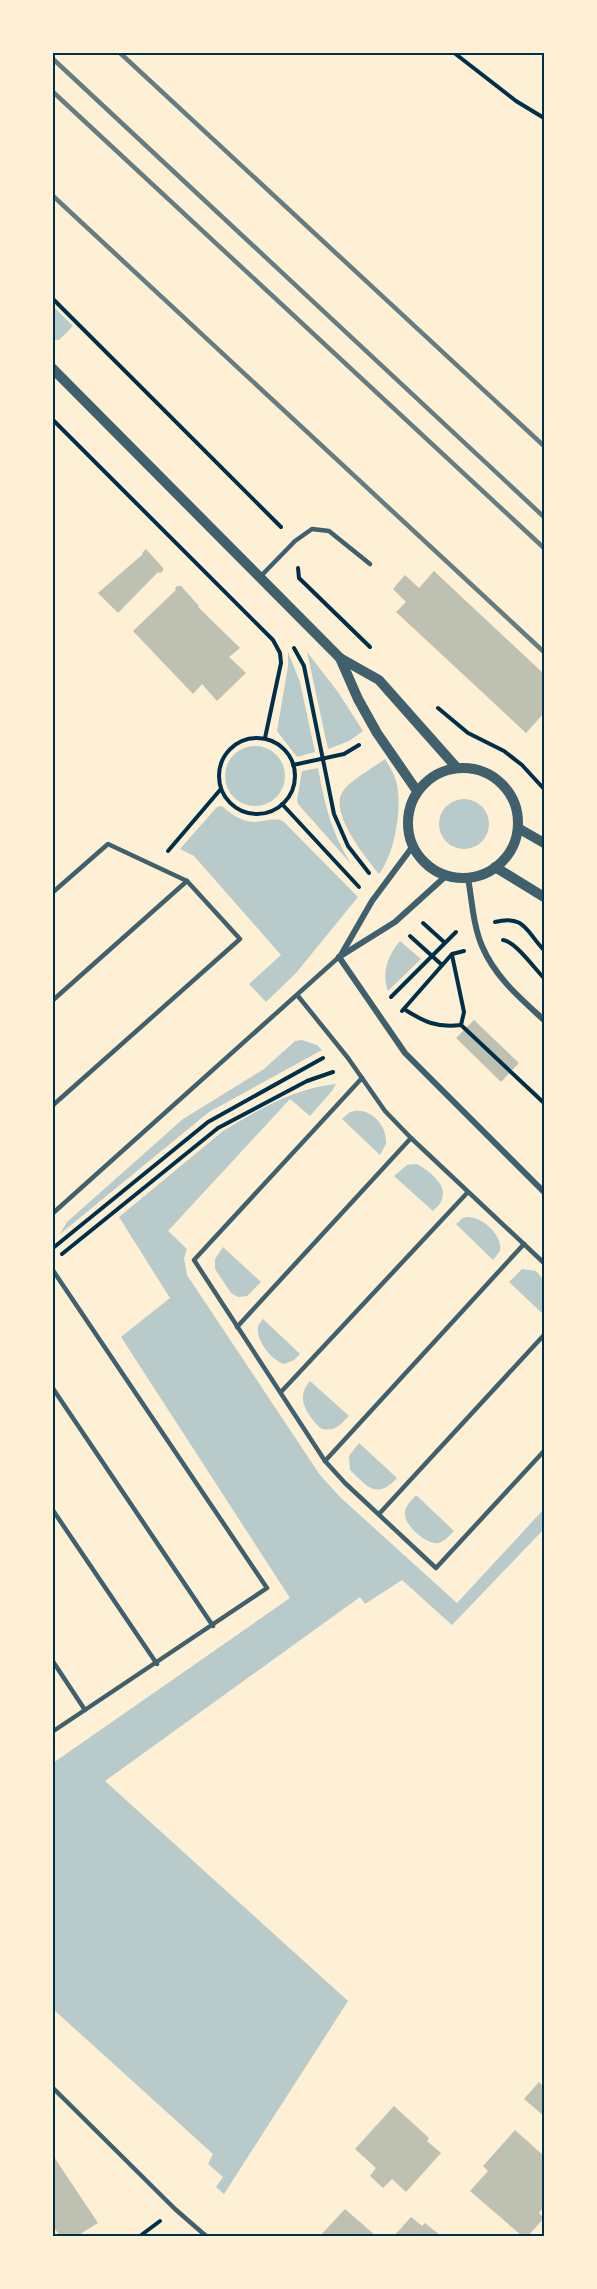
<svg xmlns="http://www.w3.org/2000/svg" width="597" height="2289" viewBox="0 0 597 2289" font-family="'Zilla Slab',serif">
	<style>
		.green { fill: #b9caca }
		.building { fill: #bec0b2 }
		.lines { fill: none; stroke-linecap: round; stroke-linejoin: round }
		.path { stroke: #003049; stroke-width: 4 }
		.service { stroke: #3f606c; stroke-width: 4.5 }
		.minor { stroke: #3f606c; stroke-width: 6 }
		.tertiary { stroke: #3f606c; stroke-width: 10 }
		.rail { stroke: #657d81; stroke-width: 4.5 }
		.neatline { fill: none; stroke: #003049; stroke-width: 2 }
	</style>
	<rect width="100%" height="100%" fill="#fdf0d5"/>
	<g class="green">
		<polygon points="52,305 73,326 59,340 53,340"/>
		<polygon points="288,652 300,682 315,752 297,757 277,731 288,666"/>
		<polygon points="307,652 338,692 363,731 349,741 328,749"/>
		<circle cx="255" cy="776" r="30"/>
		<path d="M 385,759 C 389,766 394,773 396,781 C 403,806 395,853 379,874 C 366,858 328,812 343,791 C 351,780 374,767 385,759 Z"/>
		<path d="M 318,768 C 325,805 331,833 352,865 L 298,804 L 297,800 L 302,771 Z"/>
		<circle cx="464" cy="824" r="25"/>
		<path d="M 222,806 C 231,814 240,821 253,822 C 263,822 273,817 283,821 L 358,897 L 296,973 L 266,1002 L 249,984 L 281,955 L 194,856 L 180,849 L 217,807 Z"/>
		<path d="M 400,941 L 421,959 L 388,991 C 381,973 388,955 400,941 Z"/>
		<polygon points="302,1040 317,1045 322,1050 209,1112 60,1234 67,1222 183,1119 264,1069 295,1041"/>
		<path d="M 336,1084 L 332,1091 L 310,1116 L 290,1099 L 168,1231 L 187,1249 L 184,1258 L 187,1275 L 320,1475 L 340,1497 L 457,1603 L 544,1509 L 544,1529 L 452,1625 L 402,1580 L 365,1604 L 360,1597 L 105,1781 L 348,2001 L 224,2194 L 216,2187 L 223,2177 L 208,2164 L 213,2154 L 53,2009 L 53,1763 L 290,1598 L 121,1337 L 170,1298 L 119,1217 L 223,1131 C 258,1110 294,1088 336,1084 Z"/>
		<path d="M 355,1111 C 373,1109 387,1127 386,1144 L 380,1155 L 342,1119 L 350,1112 Z"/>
		<path d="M 417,1164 C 428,1170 448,1185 442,1199 C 441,1204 436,1208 433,1211 L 394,1176 L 407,1165 Z"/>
		<path d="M 468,1217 C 482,1217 503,1235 500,1251 L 493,1260 L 456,1224 L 463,1218 Z"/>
		<polygon points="223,1247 261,1282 247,1296 238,1297 231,1293 215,1269 215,1259"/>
		<polygon points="522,1269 536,1271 544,1280 544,1315 509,1282"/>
		<path d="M 263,1319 L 300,1354 L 294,1360 L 285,1364 C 273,1362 256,1341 258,1328 C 258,1326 261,1321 263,1319 Z"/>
		<path d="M 310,1381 L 349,1416 C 340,1425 334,1433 320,1428 C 307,1414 295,1398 310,1381 Z"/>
		<path d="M 359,1443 L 397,1478 C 376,1500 368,1487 350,1470 L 349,1456 Z"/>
		<path d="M 416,1495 L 454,1531 C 450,1535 445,1541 439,1543 C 428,1546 405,1526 405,1515 C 404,1507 411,1501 416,1495 Z"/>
	</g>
	<g class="building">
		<polygon points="146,549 163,568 163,571 160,573 158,572 118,613 98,593 143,554 142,553"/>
		<polygon points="434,571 544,674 544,713 526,733 396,612 406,602 393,589 405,575 419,588"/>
		<polygon points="177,586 181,586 199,606 198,607 240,648 229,657 246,673 217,701 202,684 193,694 133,631 176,590 175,589"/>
		<polygon points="474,1020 519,1063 501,1082 456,1038"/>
		<polygon points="539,2082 544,2087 544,2116 524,2099"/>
		<polygon points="394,2106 429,2138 427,2141 441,2153 406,2192 392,2179 383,2188 370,2176 376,2168 355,2149"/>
		<polygon points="515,2130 544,2156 544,2206 539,2213 544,2218 528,2236 522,2236 470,2191 488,2171 483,2166"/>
		<polygon points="52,2154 98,2223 77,2236 60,2236 52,2225"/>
		<polygon points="345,2209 376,2236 320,2236"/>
		<polygon points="411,2217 422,2226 425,2223 441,2236 394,2236"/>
	</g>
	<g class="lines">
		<g class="path">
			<polyline points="453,52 516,101 544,118"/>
			<polyline points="52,298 281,527"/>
			<polyline points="52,419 273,640 280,653 281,663 265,738"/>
			<polyline points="298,568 299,578 370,647"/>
			<polyline points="294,648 304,666 334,814 348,846 369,873"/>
			<polyline points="438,708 468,733 504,751 522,765 544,789"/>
			<circle cx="257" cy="776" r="38"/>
			<polyline points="293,765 344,754 359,745"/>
			<polyline points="282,804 359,887"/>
			<polyline points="168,851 220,790"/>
			<path d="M 495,922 C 525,914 527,933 544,950"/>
			<polyline points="423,923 444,942"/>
			<polyline points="410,936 442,965"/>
			<path d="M 503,940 C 515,941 534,968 544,978"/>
			<polyline points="391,997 456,932"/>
			<path d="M 404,1009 C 424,1022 437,1028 461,1025 L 464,1012 L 452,955"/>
			<polyline points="402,1011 452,954 464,951"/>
			<polyline points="461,1025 544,1103"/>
			<polyline points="53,1248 208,1122 323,1058"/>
			<polyline points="62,1254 218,1128 307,1081 333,1072"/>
			<polyline points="140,2236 160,2221"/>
		</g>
		<g class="service">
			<polyline points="261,576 295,541 312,529 329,531 370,564"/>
			<polyline points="52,893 108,844 187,881 240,939 52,1106"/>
			<polyline points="298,996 348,1058 385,1111 411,1138 544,1263"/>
			<polyline points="52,1001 187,881"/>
			<polyline points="362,1078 194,1260 325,1461 345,1483 436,1568 544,1451"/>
			<polyline points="52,1214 339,957"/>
			<polyline points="52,1269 267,1588 52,1732"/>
			<polyline points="237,1327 411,1138"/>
			<polyline points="52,1387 213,1626"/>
			<polyline points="281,1392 468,1192"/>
			<polyline points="325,1461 524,1244"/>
			<polyline points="52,1509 157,1664"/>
			<polyline points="379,1514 544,1335"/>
			<polyline points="52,1660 85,1710"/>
			<polyline points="52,2087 175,2209 206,2236"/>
		</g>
		<g class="minor">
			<path d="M 468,878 C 472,900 473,925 482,946 C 495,977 520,998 544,1020"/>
			<polyline points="341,955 372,901 413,846"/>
			<polyline points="339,957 405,1053 544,1192"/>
			<polyline points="339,957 395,922 447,875"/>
		</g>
		<g class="tertiary">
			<polyline points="52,368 340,658 379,680 457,768"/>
			<polyline points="340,658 358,699 377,733 417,791"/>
			<circle cx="463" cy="823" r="55"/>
			<polyline points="518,828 544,843"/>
			<polyline points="495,867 544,897"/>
		</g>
		<g class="rail">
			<polyline points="119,52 544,446"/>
			<polyline points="52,58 544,517"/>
			<polyline points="52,91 544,548"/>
			<polyline points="52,195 544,652"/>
		</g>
	</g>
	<rect width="597" height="2289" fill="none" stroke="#fdf0d5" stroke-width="108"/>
	<rect x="54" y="54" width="489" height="2181" class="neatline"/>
</svg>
